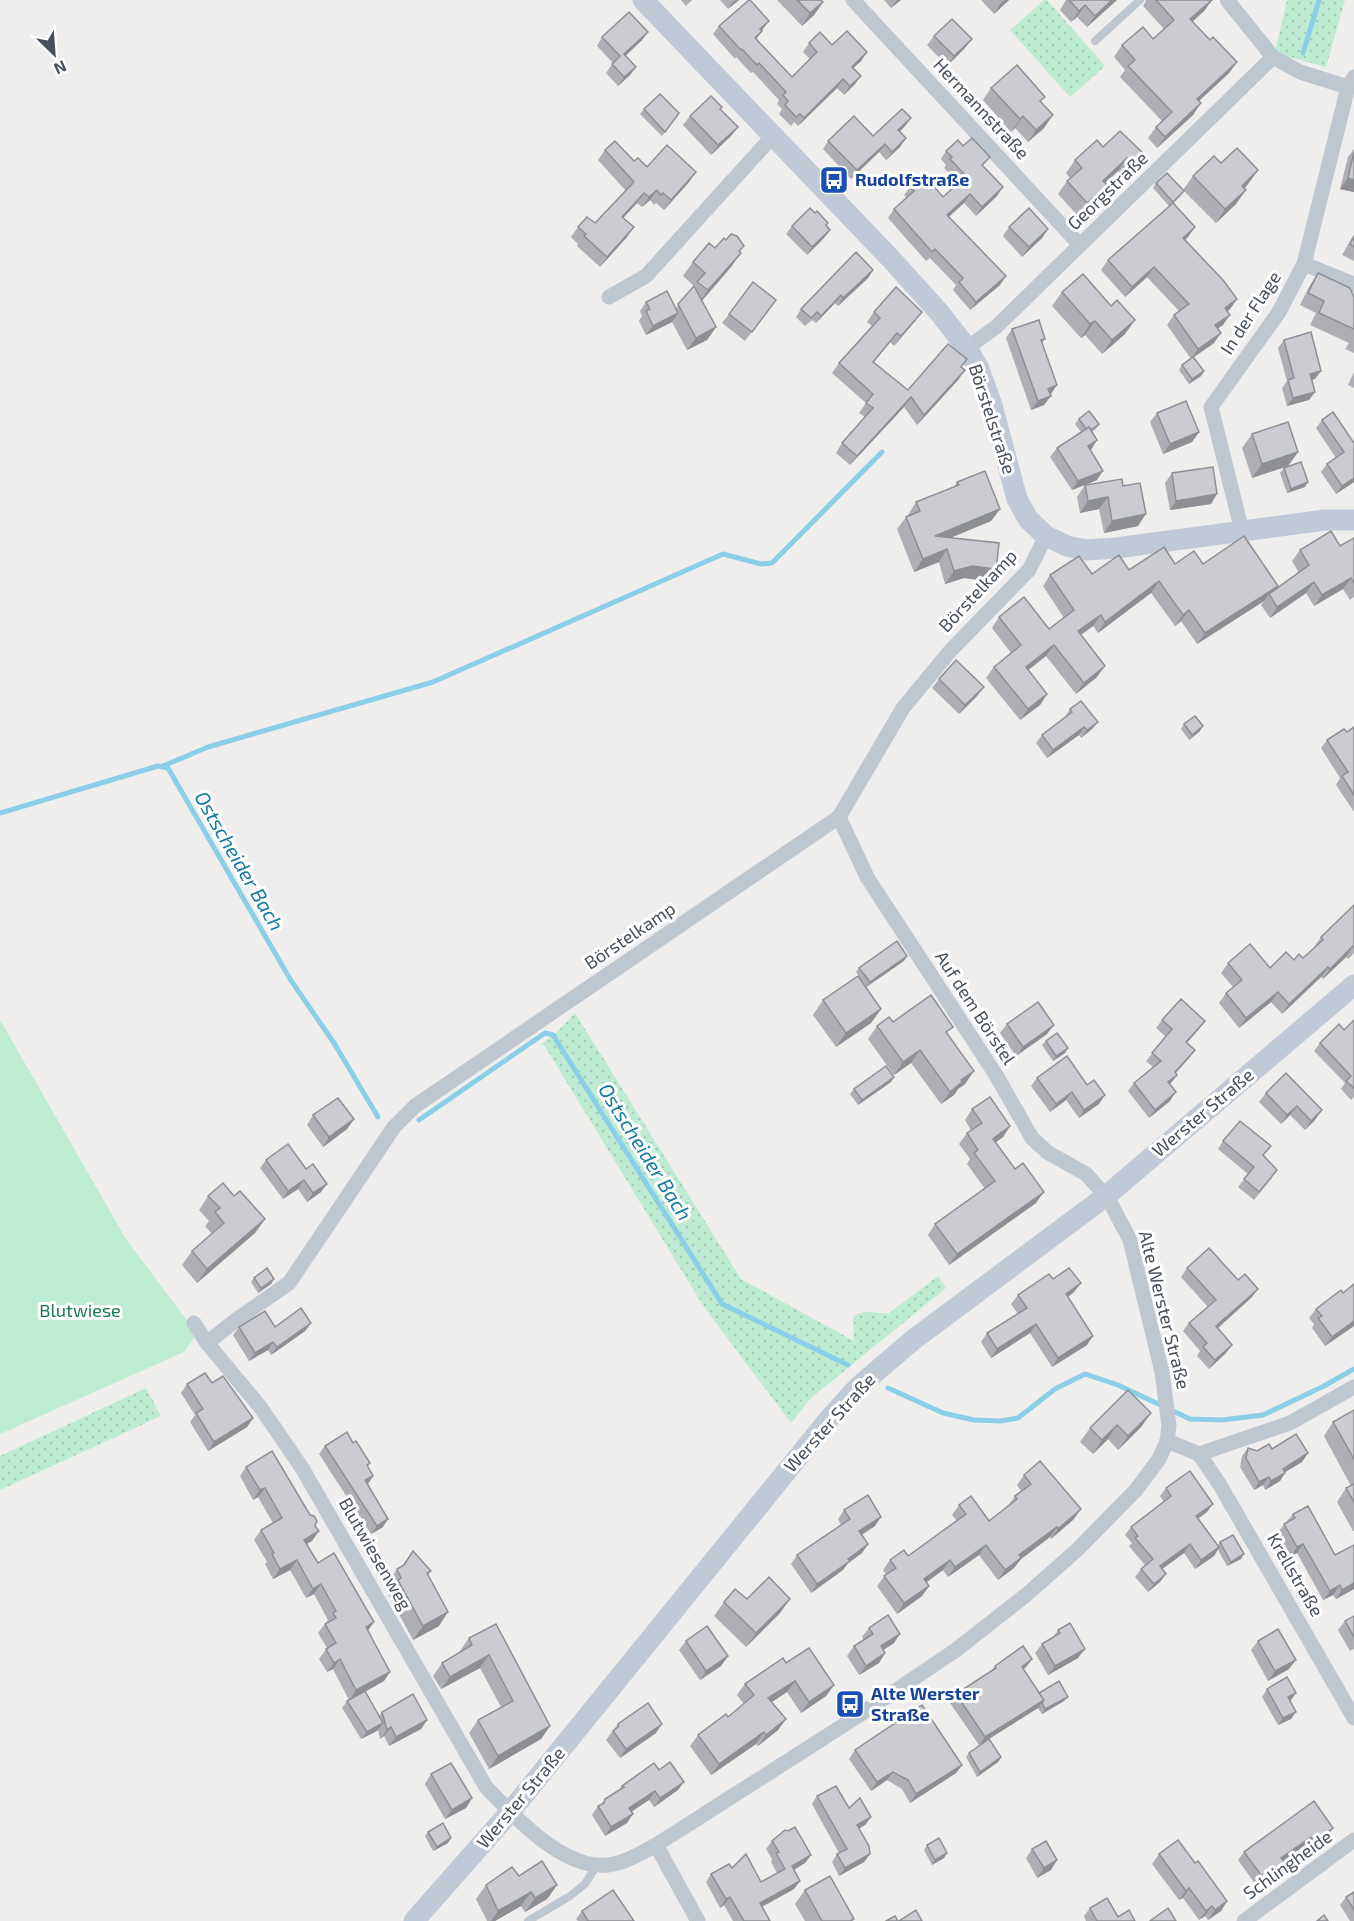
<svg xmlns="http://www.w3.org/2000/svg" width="1354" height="1921" viewBox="0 0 1354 1921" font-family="'Exo 2',sans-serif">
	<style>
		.grass { fill: url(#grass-dots) }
		.park { fill: #bdecd2 }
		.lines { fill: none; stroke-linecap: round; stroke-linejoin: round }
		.stream { stroke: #8bcee8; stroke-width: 5 }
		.lane { stroke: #bec7cf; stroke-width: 8 }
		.street { stroke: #bec7cf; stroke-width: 15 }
		.secondary { stroke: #c0c9d6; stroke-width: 21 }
		.wall { fill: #aeafb5 }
		.shaded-wall { fill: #8d8f93 }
		.building { fill: #caccd2; stroke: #8d8f93; stroke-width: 1.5 }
		.labels { text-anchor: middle; stroke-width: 6; stroke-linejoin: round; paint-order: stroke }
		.street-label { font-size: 18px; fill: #464f5a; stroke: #fff }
		.transit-label { font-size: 18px; font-weight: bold; fill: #164399; stroke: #fff; text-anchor: start }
		.park-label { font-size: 18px; fill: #1a784f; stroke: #fff }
		.water-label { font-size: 20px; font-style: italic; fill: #1279a1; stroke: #fff }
	</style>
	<defs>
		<pattern id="grass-dots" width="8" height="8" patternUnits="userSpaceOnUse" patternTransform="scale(1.5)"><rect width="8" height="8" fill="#bdecd2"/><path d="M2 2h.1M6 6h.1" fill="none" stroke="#a4ccb7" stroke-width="1.8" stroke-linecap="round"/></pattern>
	</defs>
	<rect width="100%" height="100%" fill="#f0eded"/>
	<g class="grass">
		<polygon points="1044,0 1047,0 1105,66 1070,97 1010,30"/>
		<polygon points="1287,0 1345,0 1326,67 1275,53"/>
		<path d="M 575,1013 L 741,1279 L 854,1341 L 853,1317 C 863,1309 876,1313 888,1314 L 938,1276 L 946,1288 L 811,1398 L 791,1423 L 704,1307 L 544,1045 L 540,1045 L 556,1033 Z"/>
		<polygon points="146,1388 161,1416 0,1490 0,1456"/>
	</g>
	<polygon class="park" points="0,1020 126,1239 197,1334 184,1352 0,1434"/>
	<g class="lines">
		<g class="stream">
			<polyline points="1303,53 1319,0"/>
			<polyline points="163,766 208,747 433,682 723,554 761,564 772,563 882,452"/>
			<polyline points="0,813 158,766 168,768 290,979 334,1043 378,1117"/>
			<polyline points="419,1120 545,1033 553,1035 722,1304 848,1365"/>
			<polyline points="888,1388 943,1413 974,1420 1001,1421 1018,1418 1055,1389 1085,1374 1118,1385 1190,1419 1222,1420 1263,1415 1324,1386 1354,1369"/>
		</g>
		<g class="lane">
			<polyline points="1095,41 1140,0"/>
			<polyline points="528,1921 570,1896 585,1884 597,1865"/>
		</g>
		<g class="street">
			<polyline points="853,0 1080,245"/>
			<polyline points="1227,0 1273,57 1300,72 1348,87"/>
			<polyline points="1304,264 1354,284"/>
			<polyline points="609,297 646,276 773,136"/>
			<polyline points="967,348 996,327 1273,57"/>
			<polyline points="1242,531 1211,407 1279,312 1304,264 1348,87 1354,77"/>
			<path d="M 194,1323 L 207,1343 L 261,1408 L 302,1468 L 486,1787 C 515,1817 563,1870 608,1865 C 625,1863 641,1853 656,1845 L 858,1716 L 956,1650 L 1026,1595 L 1077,1550 L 1136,1490 L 1159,1459 L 1167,1441 L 1169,1426 L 1162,1372 L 1130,1240 L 1112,1206 L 1106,1196 L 1086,1174 L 1047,1152 L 1032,1138 L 996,1075 L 867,877 L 839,817"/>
			<polyline points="207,1343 236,1320 289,1283 394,1127 415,1106 839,817 903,708 951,650 1029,570 1046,536"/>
			<polyline points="1167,1441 1199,1454 1290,1423 1354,1387"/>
			<polyline points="1199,1454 1220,1485 1354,1718"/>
			<polyline points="656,1845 698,1921"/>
			<polyline points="1244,1921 1354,1840"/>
		</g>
		<g class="secondary">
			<polyline points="643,0 891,259 938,311 967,348 979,369 992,405 1017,499 1028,519 1046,536 1067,546 1086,550 1116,548 1325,520 1354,520"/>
			<polyline points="414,1921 510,1812 829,1419 858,1387 913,1340 1106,1196 1354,985"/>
		</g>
	</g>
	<g class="wall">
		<polygon points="681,0 692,0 686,6"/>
		<polygon points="720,0 739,0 728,9"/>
		<polygon points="777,0 821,0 823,2 814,15 802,26"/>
		<polygon points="884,0 901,0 891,8"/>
		<polygon points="981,0 1009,0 994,14"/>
		<polygon points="1066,0 1117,0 1087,27 1077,17 1071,22 1060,10"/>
		<polygon points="1145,0 1212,0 1204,11 1192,22 1210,40 1237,62 1229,73 1199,101 1193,115 1157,148 1148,138 1156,127 1162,121 1120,77 1125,70 1114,57 1122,45 1153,39 1164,29 1143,6 1146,1"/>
		<polygon points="719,26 763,29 757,39 792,77 810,59 803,52 809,43 832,45 867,52 861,61 853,68 855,84 844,95 837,88 798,126 794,122 791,126 779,114 782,109 777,104 779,100 753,72 751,73 736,57 735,59 713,34"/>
		<polygon points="648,32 642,40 625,56 636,67 630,75 618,86 606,73 613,63 597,46 602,37"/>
		<polygon points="934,36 965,48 947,66 927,45"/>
		<polygon points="991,88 1041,102 1044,128 1028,142 1015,128 1011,132 983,100"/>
		<polygon points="644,109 679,113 662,136 640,114"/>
		<polygon points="690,116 738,127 731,136 711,155 683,125"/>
		<polygon points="911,118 905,126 900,132 906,138 900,147 886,160 879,152 851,179 823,149 828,141 873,136"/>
		<polygon points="1354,149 1354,192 1340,189 1348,157"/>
		<polygon points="605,150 689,182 664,210 656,203 654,205 650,200 642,207 637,203 623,218 627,237 600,267 577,246 578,244 571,237 578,227 595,223 626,191 598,160"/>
		<polygon points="946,151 983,166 997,196 976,216 964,203 948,217 1000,285 970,310 953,290 956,285 930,258 926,261 888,218 894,209 907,198 904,195 910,187 943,197 958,183 944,168 946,165 941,159"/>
		<polygon points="1146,156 1137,169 1126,179 1118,171 1105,183 1107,185 1098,198 1078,216 1058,194 1067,181 1070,178 1066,173 1075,160"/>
		<polygon points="1221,163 1258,170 1248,184 1245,188 1236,204 1216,223 1183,190 1193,176"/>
		<polygon points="1156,183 1181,196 1173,203 1188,237 1185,240 1237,299 1230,309 1228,311 1223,325 1218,328 1214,343 1194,357 1204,371 1201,376 1189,384 1179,370 1182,365 1191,359 1167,325 1174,315 1179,311 1147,277 1125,297 1101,270 1108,260 1169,206 1153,188"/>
		<polygon points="815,213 830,230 824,238 807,255 786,234 792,226"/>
		<polygon points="1009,227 1048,229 1042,238 1022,257 1003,236"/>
		<polygon points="1354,234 1354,261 1342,255"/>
		<polygon points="715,248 740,252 731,267 702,301 716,327 707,340 687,350 672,322 646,335 639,321 642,316 640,311 646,302 676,308 694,286 683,276 693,262"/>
		<polygon points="873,270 868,278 838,306 835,303 816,323 812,320 805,326 796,317 801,309"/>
		<polygon points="1318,273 1354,297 1354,353 1345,349 1349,343 1310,325 1316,313 1300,305 1310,285"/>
		<polygon points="1062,292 1125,334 1102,354 1085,335 1081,338 1052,306"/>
		<polygon points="776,300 745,341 722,323 729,314"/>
		<polygon points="874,312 915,321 894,346 890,342 874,362 908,390 961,367 958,380 917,425 904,407 850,465 836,453 842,443 865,417 859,413 866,403 832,373 839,363 872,326 867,322"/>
		<polygon points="1012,329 1045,339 1042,343 1051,394 1044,405 1031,410 1006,338"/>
		<polygon points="1284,340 1315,379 1312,380 1309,400 1287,406 1282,388 1287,381 1278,348"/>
		<polygon points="1354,372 1354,388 1348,385"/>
		<polygon points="1157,413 1199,432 1192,442 1163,454 1150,422"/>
		<polygon points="1079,419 1099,424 1096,429 1092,432 1090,450 1097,480 1086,485 1123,486 1138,526 1104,533 1099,509 1080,513 1077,497 1085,485 1072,490 1050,457 1057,448 1081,432 1075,424"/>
		<polygon points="1322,420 1354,443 1354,482 1336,494 1321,472 1327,464 1336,458 1316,428"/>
		<polygon points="1252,434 1298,452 1288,466 1252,478 1242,448"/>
		<polygon points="1284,468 1305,487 1287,493 1280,473"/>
		<polygon points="1172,473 1211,504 1170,510 1165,483"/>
		<polygon points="957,482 1000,509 991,521 952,537 988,581 964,578 945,584 939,562 914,572 897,529 906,517 908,516 908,515 916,502 954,487"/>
		<polygon points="1354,538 1354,597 1350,600 1343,589 1314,606 1306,593 1270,618 1261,605 1264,601 1197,644 1181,621 1175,626 1151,593 1098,633 1093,626 1081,635 1097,677 1076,694 1046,656 1028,670 1047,694 1040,705 1020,720 986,678 994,667 1011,653 992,628 999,617 1049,629 1064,618 1043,586 1050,575 1092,574 1129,570 1175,564 1203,564 1276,589 1299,573 1292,561 1300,550 1340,546"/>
		<polygon points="939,679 984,687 977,696 959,714 932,688"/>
		<polygon points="1070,709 1098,722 1092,729 1081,738 1079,735 1047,758 1036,743 1042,735 1065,717"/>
		<polygon points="1184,724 1200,731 1189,740 1181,729"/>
		<polygon points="1354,727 1354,812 1336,785 1340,778 1321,748 1327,740 1347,732"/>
		<polygon points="1354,905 1354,953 1348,959 1346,957 1323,979 1321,977 1282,1014 1271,1002 1239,1028 1219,1003 1226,993 1233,987 1221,973 1228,963 1270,968 1294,960 1303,958 1314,948 1314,947 1321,937"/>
		<polygon points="904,961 866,987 856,972 859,968"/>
		<polygon points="823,1000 881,1009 871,1023 836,1047 813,1015"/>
		<polygon points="1162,1020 1199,1029 1187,1043 1195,1050 1189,1058 1176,1073 1177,1075 1170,1084 1170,1101 1149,1118 1128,1091 1134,1083 1153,1067 1146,1061 1166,1037 1156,1028"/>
		<polygon points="1354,1020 1354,1097 1351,1100 1341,1089 1345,1083 1314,1051 1320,1043 1344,1030"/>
		<polygon points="893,1022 948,1034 965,1084 958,1089 954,1095 941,1104 911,1063 894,1075 868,1039 877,1026"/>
		<polygon points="1007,1024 1047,1034 1016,1056 1000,1033"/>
		<polygon points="1046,1041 1065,1053 1053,1061 1042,1045"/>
		<polygon points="1286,1073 1315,1120 1305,1130 1290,1115 1281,1124 1259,1102 1266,1093"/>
		<polygon points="1037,1078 1099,1104 1079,1118 1066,1100 1050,1112 1031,1086"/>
		<polygon points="891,1082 858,1105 850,1094 854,1089"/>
		<polygon points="972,1109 1010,1126 1003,1137 996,1142 1036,1203 949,1265 928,1235 935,1224 985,1189 967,1164 970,1159 959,1144 967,1133 971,1130 965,1120"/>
		<polygon points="313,1115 354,1119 347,1129 323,1147 307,1125"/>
		<polygon points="1223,1141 1264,1156 1272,1178 1254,1200 1238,1187 1248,1174 1218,1149"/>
		<polygon points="288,1144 321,1192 307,1202 298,1189 283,1199 260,1168 266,1160"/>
		<polygon points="208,1196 234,1196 265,1219 255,1233 197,1283 182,1265 192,1251 212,1234 205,1226 209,1221 199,1210"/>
		<polygon points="1187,1268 1252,1297 1218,1328 1226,1353 1209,1369 1197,1356 1200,1351 1183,1331 1189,1323 1208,1307 1181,1277"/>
		<polygon points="254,1278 274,1279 271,1284 258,1293 251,1282"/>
		<polygon points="1053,1279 1074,1292 1068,1297 1087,1345 1052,1367 1030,1333 991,1358 981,1342 987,1333 1018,1314 1011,1304 1018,1295"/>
		<polygon points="1354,1284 1354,1326 1325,1346 1312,1328 1314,1324 1309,1318 1316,1309 1343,1293"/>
		<polygon points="311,1323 305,1331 271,1355 268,1350 249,1361 233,1335 239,1327 275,1327"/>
		<polygon points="212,1383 253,1418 247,1427 208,1451 190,1422 195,1415 181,1393 187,1384"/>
		<polygon points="1354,1410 1354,1531 1353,1531 1337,1502 1346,1488 1351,1486 1324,1436 1333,1422"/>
		<polygon points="1151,1413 1141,1427 1118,1450 1108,1439 1093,1454 1080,1442 1090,1428"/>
		<polygon points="353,1443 370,1463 368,1466 367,1484 383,1527 371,1534 319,1454 325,1446"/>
		<polygon points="1248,1448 1257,1451 1272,1449 1308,1453 1302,1462 1285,1472 1280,1481 1265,1490 1263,1485 1254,1490 1240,1467 1242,1456"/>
		<polygon points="246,1467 315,1526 312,1541 306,1544 318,1563 368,1631 384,1681 365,1692 379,1716 382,1712 427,1720 421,1729 389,1746 384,1736 380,1739 378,1730 361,1739 342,1708 347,1701 349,1700 333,1669 327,1672 319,1659 327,1648 318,1633 328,1620 314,1594 306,1598 290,1570 273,1579 265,1564 267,1562 254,1540 261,1530 273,1523 258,1497 253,1500 240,1476"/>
		<polygon points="1024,1475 1074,1519 1051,1539 1050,1537 1021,1559 1014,1568 998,1580 979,1555 948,1577 943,1570 927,1582 929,1586 922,1596 897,1614 877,1586 886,1574 883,1570 890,1560 908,1556 957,1521 952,1515 959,1505 989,1521 1008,1506 1015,1496 1021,1491 1017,1485"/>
		<polygon points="1166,1488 1207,1512 1198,1518 1218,1545 1220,1542 1241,1559 1227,1566 1218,1550 1214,1556 1195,1569 1184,1553 1162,1569 1160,1582 1148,1592 1135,1577 1141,1569 1145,1565 1129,1546 1132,1543 1125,1535 1131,1527 1164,1502 1160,1496"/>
		<polygon points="844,1510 875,1526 862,1535 868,1544 862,1553 848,1563 843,1570 811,1593 791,1564 797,1555 841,1525 838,1519"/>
		<polygon points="1293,1514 1335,1555 1354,1545 1354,1589 1336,1599 1333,1595 1323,1600 1297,1553 1291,1556 1277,1533"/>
		<polygon points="413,1551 431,1571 428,1575 439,1626 413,1640 388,1594 390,1590 387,1583 397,1569 402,1566"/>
		<polygon points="724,1602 780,1613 746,1647 714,1616"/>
		<polygon points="1354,1616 1354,1649 1350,1651 1338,1630 1345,1621"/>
		<polygon points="496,1624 550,1726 541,1739 489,1769 469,1733 478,1720 501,1707 480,1668 441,1689 433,1676 442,1663 460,1652 460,1651 469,1638"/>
		<polygon points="869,1628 894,1643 883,1650 885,1653 879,1663 859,1675 847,1656 854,1646 864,1640 862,1637"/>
		<polygon points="1058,1630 1078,1658 1048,1675 1035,1653 1042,1644 1053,1637"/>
		<polygon points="686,1641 728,1656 721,1666 700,1680 679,1650"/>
		<polygon points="1258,1641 1289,1669 1268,1681 1251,1650"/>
		<polygon points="1032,1659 1026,1667 1023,1669 1039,1693 1064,1701 1042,1714 1038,1708 989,1739 1001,1757 998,1762 977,1777 966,1757 969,1753 979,1745 950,1703 956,1694 992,1670 995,1666"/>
		<polygon points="786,1663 834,1685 826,1696 801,1713 787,1692 772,1702 786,1719 778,1730 758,1746 756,1744 711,1775 690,1746 698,1735 728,1717 744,1704 737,1695 745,1684"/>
		<polygon points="1267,1689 1291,1700 1290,1701 1296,1712 1291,1719 1278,1725 1262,1697"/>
		<polygon points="618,1724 656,1733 620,1758 606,1740"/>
		<polygon points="855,1750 962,1765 956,1773 910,1803 902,1789 887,1780 871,1791 849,1759"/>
		<polygon points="659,1770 678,1790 654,1807 649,1800 631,1812 627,1823 605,1836 592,1815 598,1806 601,1805 605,1799 619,1790 622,1786"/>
		<polygon points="431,1774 472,1798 466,1808 445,1819 425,1784"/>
		<polygon points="817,1796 871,1817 865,1825 859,1828 870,1854 864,1862 839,1876 832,1862 837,1854 839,1853 812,1804"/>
		<polygon points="1333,1828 1327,1837 1308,1850 1305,1845 1283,1861 1280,1873 1258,1888 1238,1860 1244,1852"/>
		<polygon points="428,1832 448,1843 433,1851 425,1836"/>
		<polygon points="772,1841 811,1855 805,1863 794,1870 800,1881 794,1889 762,1907 770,1921 733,1921 724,1905 720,1908 706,1882 711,1874 732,1868 761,1882 777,1873 771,1862 772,1859 766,1849"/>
		<polygon points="927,1845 944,1858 932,1865 924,1850"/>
		<polygon points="1032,1849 1051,1870 1037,1878 1026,1858"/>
		<polygon points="1159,1854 1195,1863 1227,1901 1221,1911 1208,1920 1205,1916 1199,1920 1183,1898 1179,1900 1152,1864"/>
		<polygon points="519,1876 557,1885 547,1899 525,1912 521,1906 495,1921 487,1921 476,1899 486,1885"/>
		<polygon points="805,1890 854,1919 853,1921 805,1921 795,1904"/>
		<polygon points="1354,1892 1354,1921 1350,1921 1340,1905 1346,1897"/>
		<polygon points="1090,1908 1118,1917 1135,1921 1086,1921 1084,1916"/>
		<polygon points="582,1911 634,1921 578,1921 576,1919"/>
	</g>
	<g class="shaded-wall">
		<polygon points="735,0 739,0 728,9 733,2"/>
		<polygon points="897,0 901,0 891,8"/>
		<polygon points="1005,0 1009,0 994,14 1001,3"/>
		<polygon points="1112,0 1117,0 1087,27 1095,16"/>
		<polygon points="1212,0 1204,11 1182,31 1190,19"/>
		<polygon points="823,2 814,15 802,26 810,13"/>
		<polygon points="1085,5 1077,17 1071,22 1079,11"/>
		<polygon points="769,21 763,29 754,37 760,29"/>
		<polygon points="648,32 642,40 618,63 624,54"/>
		<polygon points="972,39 965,48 947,66 954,56"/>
		<polygon points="867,52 861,61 846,75 852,67"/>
		<polygon points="1237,62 1229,73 1189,110 1197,99"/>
		<polygon points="636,67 630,75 618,86 624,77"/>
		<polygon points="861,76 855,84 844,95 850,86"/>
		<polygon points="843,79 837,88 798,126 804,118"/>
		<polygon points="1201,103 1193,115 1157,148 1165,137"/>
		<polygon points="1053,115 1044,128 1028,142 1036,130"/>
		<polygon points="1023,116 1015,128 1011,132 1020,119"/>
		<polygon points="911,118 905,126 892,139 898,130"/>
		<polygon points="738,127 731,136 711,155 718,145"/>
		<polygon points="906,138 900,147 886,160 892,152"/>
		<polygon points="885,144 879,152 851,179 857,170"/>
		<polygon points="1146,156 1137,169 1126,179 1135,166"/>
		<polygon points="1127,158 1118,171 1093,194 1103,181"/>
		<polygon points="1258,170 1248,184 1232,200 1242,186"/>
		<polygon points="696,172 689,182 664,210 671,200"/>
		<polygon points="1348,178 1354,180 1354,192 1340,189"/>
		<polygon points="1107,185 1098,198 1078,216 1087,203"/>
		<polygon points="1003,187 997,196 976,216 982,207"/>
		<polygon points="657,190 650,200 642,207 649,197"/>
		<polygon points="1246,190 1236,204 1216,223 1225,209"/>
		<polygon points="644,193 637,203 615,227 622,217"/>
		<polygon points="970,194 964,203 941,224 947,215"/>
		<polygon points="634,227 627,237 600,267 607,257"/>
		<polygon points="1195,227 1188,237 1176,248 1183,238"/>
		<polygon points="1048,229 1042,238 1022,257 1029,247"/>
		<polygon points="830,230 824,238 807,255 812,247"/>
		<polygon points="741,253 731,267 698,305 708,290"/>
		<polygon points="1154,267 1147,277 1125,297 1132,287"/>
		<polygon points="873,270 868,278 838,306 843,298"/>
		<polygon points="1006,276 1000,285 970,310 976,302"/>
		<polygon points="841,295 835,303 816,323 821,316"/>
		<polygon points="1237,299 1230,309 1218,318 1225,308"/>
		<polygon points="922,312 915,321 894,346 901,336"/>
		<polygon points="678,313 672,322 646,335 653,326"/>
		<polygon points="1230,315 1223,325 1208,335 1215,325"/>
		<polygon points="1135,320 1125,334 1102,354 1112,340"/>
		<polygon points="1095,321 1085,335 1081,338 1090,324"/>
		<polygon points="716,327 707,340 687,350 696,338"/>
		<polygon points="1221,333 1214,343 1191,359 1198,349"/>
		<polygon points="965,370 958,380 917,425 924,415"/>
		<polygon points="1204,371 1201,376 1189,384 1192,379"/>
		<polygon points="1321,371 1315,379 1304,382 1310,374"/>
		<polygon points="1057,385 1051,394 1042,398 1048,389"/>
		<polygon points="1315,392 1309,400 1287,406 1293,398"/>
		<polygon points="1051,396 1044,405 1031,410 1038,401"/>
		<polygon points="911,397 904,407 850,465 857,456"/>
		<polygon points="1199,432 1192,442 1163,454 1170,444"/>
		<polygon points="1097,440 1091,450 1081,456 1088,446"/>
		<polygon points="1298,452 1288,466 1252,478 1262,464"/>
		<polygon points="1103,471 1097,480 1072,490 1078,481"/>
		<polygon points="1354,478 1354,482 1336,494 1342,486"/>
		<polygon points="1308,482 1305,487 1287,493 1291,489"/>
		<polygon points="1217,494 1211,504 1170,510 1176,501"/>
		<polygon points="1108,497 1099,509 1080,513 1088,501"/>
		<polygon points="1000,509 991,521 926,548 935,536"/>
		<polygon points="1146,514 1138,526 1104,533 1112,521"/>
		<polygon points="947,549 939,562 914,572 923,559"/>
		<polygon points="972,566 996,569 988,581 964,578 945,584 954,571"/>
		<polygon points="1351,578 1343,589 1314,606 1322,595"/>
		<polygon points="1159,581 1151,593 1098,633 1105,622"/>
		<polygon points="1314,582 1306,593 1270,618 1277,607"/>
		<polygon points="1278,586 1271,597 1269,594 1264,601 1197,644 1205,633"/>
		<polygon points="1189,610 1181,621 1175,626 1183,615"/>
		<polygon points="1101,615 1093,626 1070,642 1078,631"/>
		<polygon points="1054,645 1046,656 1018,678 1026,667"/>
		<polygon points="1105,666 1097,677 1076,694 1084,683"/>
		<polygon points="984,687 977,696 959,714 965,705"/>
		<polygon points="1047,694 1040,705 1020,720 1028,709"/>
		<polygon points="1098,722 1092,729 1081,738 1087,730"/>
		<polygon points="1203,726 1200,731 1189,740 1192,735"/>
		<polygon points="1084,727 1079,735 1047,758 1053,750"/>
		<polygon points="1353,946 1346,957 1323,979 1330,969"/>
		<polygon points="907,956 904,961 866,987 870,982"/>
		<polygon points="1328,967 1321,977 1282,1014 1289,1004"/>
		<polygon points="1278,992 1271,1002 1239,1028 1246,1018"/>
		<polygon points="881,1009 871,1023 836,1047 846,1033"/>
		<polygon points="1205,1021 1199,1029 1180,1050 1186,1042"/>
		<polygon points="1054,1025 1047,1034 1016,1056 1023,1047"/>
		<polygon points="1068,1048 1065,1053 1053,1061 1056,1056"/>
		<polygon points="920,1050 911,1063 894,1075 903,1062"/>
		<polygon points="1195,1050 1189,1058 1169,1080 1175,1072"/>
		<polygon points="974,1071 965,1084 958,1089 954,1095 941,1104 950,1092 961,1080"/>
		<polygon points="1177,1075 1171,1083 1162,1090 1168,1082"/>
		<polygon points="894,1077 891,1082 858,1105 862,1100"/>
		<polygon points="1072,1092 1066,1100 1050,1112 1056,1104"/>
		<polygon points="1176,1092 1170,1101 1149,1118 1155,1110"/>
		<polygon points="1105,1095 1099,1104 1079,1118 1084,1110"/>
		<polygon points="1297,1106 1290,1115 1281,1124 1287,1115"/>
		<polygon points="1322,1110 1315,1120 1305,1130 1311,1121"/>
		<polygon points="354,1119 347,1129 323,1147 329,1137"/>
		<polygon points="1010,1126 1003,1137 985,1150 993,1139"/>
		<polygon points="304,1180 298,1189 283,1199 288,1191"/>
		<polygon points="327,1184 321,1192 307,1202 313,1193"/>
		<polygon points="1044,1192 1036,1203 949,1265 957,1254"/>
		<polygon points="265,1219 255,1233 197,1283 207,1269"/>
		<polygon points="274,1279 271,1284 258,1293 261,1288"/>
		<polygon points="1081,1283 1074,1292 1060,1303 1066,1294"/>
		<polygon points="1258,1289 1252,1297 1210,1335 1216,1326"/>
		<polygon points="1354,1321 1354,1326 1325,1346 1332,1337"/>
		<polygon points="311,1323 305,1331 271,1355 277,1347"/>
		<polygon points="1036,1324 1030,1333 991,1358 997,1349"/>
		<polygon points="1093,1336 1087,1345 1052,1367 1058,1358"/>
		<polygon points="273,1342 268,1350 249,1361 255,1353"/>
		<polygon points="1232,1345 1226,1353 1209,1369 1215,1360"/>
		<polygon points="1151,1413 1141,1427 1118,1450 1128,1436"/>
		<polygon points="253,1418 247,1427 208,1451 214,1442"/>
		<polygon points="1117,1425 1108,1439 1093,1454 1102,1440"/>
		<polygon points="1308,1453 1302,1462 1277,1477 1283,1469"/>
		<polygon points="1285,1473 1280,1481 1265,1490 1271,1481"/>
		<polygon points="373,1476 368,1484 365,1480"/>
		<polygon points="1269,1477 1263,1485 1254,1490 1259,1482"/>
		<polygon points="265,1488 258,1497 253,1500 260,1490"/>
		<polygon points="1213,1504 1207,1512 1191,1524 1196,1516"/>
		<polygon points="1081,1509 1074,1519 1051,1539 1058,1529"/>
		<polygon points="881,1517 875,1526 852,1540 859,1531"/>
		<polygon points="388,1519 383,1527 371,1534 377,1526"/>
		<polygon points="1057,1527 1050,1537 1021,1559 1014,1568 998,1580 1005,1570 1019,1555"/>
		<polygon points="319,1531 312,1541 297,1549 304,1540"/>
		<polygon points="868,1544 862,1553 848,1563 843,1570 811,1593 817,1584"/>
		<polygon points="1190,1544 1184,1553 1154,1575 1160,1566"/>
		<polygon points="1303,1544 1297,1553 1291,1556 1297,1547"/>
		<polygon points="986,1545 979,1555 948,1577 955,1567"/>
		<polygon points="1219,1547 1214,1556 1195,1569 1201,1560"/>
		<polygon points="1244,1554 1241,1559 1227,1566 1231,1562"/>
		<polygon points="297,1560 290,1570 273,1579 280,1569"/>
		<polygon points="950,1560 943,1570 917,1589 924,1579"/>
		<polygon points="1166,1574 1160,1582 1148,1592 1154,1584"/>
		<polygon points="1354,1583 1354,1589 1336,1599 1342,1590"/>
		<polygon points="321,1584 314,1594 306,1598 313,1589"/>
		<polygon points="1340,1585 1333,1595 1323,1600 1330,1591"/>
		<polygon points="929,1586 922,1596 897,1614 904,1603"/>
		<polygon points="790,1599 780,1613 746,1647 756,1633"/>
		<polygon points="448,1612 439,1626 413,1640 423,1626"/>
		<polygon points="374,1622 367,1632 366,1627"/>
		<polygon points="900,1634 894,1643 874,1656 881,1646"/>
		<polygon points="1085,1649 1078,1658 1048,1675 1055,1666"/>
		<polygon points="885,1653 879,1663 859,1675 866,1666"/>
		<polygon points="489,1655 480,1668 441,1689 450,1677"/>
		<polygon points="728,1656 721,1666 700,1680 706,1671"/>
		<polygon points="340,1659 333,1669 327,1672 334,1663"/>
		<polygon points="1032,1659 1026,1667 1016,1675 1022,1667"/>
		<polygon points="1296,1660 1289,1669 1268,1681 1275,1671"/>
		<polygon points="390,1672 384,1681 350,1700 356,1690"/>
		<polygon points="795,1681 787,1692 761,1709 768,1698"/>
		<polygon points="834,1685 826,1696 801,1713 809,1702"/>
		<polygon points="1296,1693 1291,1700 1283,1705 1288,1697"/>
		<polygon points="1068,1697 1064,1701 1042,1714 1045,1709"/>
		<polygon points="1044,1700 1038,1708 979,1745 985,1737"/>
		<polygon points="1296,1712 1291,1719 1278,1725 1283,1718"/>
		<polygon points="786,1719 778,1730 758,1746 766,1735"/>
		<polygon points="427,1720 421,1729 389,1746 396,1737"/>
		<polygon points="383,1723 377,1731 361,1739 367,1732"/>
		<polygon points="662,1724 656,1733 620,1758 626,1749"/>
		<polygon points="550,1726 541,1739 489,1769 498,1756"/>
		<polygon points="391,1727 384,1736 380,1739 387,1730"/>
		<polygon points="764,1732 756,1744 711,1775 719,1764"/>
		<polygon points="1001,1757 998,1762 977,1777 980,1772"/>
		<polygon points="962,1765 956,1773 910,1803 916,1794"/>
		<polygon points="893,1772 887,1780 871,1791 877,1782"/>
		<polygon points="684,1782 678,1790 654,1807 660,1798"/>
		<polygon points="655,1791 649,1800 623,1817 629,1808"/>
		<polygon points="472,1798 466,1808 445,1819 452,1810"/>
		<polygon points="633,1814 627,1823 605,1836 611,1827"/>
		<polygon points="871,1817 865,1825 852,1833 857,1825"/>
		<polygon points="1333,1828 1327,1837 1308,1850 1314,1842"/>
		<polygon points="1311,1837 1305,1845 1275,1867 1281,1858"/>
		<polygon points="451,1838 448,1843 433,1851 437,1847"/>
		<polygon points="947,1853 944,1858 932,1865 935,1860"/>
		<polygon points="870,1854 864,1862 839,1876 845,1868"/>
		<polygon points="811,1855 805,1863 786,1874 792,1866"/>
		<polygon points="1057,1860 1051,1870 1037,1878 1044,1868"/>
		<polygon points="1286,1864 1280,1873 1258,1888 1264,1879"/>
		<polygon points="800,1881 794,1889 754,1911 760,1903"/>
		<polygon points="557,1885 547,1899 525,1912 535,1898"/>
		<polygon points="1189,1888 1183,1898 1179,1900 1186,1891"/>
		<polygon points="531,1892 521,1906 495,1921 491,1921 498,1911"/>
		<polygon points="730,1897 724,1905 720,1908 726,1899"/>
		<polygon points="1227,1901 1221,1911 1208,1920 1215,1910"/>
		<polygon points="1212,1906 1205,1916 1199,1920 1206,1911"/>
	</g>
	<g class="building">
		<polygon points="749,0 750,0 769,21 760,29 762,31 755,38 792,77 817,52 809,43 820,32 832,45 847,31 867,52 852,67 861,76 850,86 843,79 804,118 800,114 796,117 785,105 788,101 783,95 786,92 759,63 757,65 742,49 741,50 719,26"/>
		<polygon points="797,0 821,0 823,2 810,13"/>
		<polygon points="1069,0 1112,0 1095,16 1085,5 1079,11"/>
		<polygon points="1156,0 1212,0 1190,19 1210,40 1213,37 1237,62 1197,99 1201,103 1165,137 1156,127 1172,112 1128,66 1135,60 1122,45 1143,27 1153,39 1174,20"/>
		<polygon points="629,12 648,32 624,54 636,67 624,77 612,64 620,56 602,37"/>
		<polygon points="952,19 972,39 954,56 934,36"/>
		<polygon points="1017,65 1045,97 1040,101 1053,115 1036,130 1023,116 1020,119 991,88"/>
		<polygon points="660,94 679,113 665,132 644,109"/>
		<polygon points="711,96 722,107 720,109 738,127 718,145 690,116"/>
		<polygon points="902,109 911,118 898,130 906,138 892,152 885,144 857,170 828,141 854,116 873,136"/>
		<polygon points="1120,131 1146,156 1135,166 1127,158 1103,181 1107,185 1087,203 1067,181 1082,168 1075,160 1097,140 1103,147"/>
		<polygon points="972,138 990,157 982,165 1003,187 982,207 970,194 947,215 1006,276 976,302 959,282 963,278 935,249 932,252 894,209 914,191 910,187 924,175 943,197 966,176 950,159 952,157 946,151 958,140 963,146"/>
		<polygon points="615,141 634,161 638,158 647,167 667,145 696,172 671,200 663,193 661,195 657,190 649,197 644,193 622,217 634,227 607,257 584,236 586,234 578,227 587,217 595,223 634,182 605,150"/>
		<polygon points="1237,148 1258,170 1242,186 1246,190 1225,209 1193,176 1214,156 1221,163"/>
		<polygon points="1354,152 1354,180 1348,178"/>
		<polygon points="1167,173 1184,191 1173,202 1156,183"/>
		<polygon points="1173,203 1195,227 1183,238 1223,280 1237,299 1225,308 1230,315 1215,325 1221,333 1198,349 1174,315 1189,304 1154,267 1132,287 1108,260"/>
		<polygon points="810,208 815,213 817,211 828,223 826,225 830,230 812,247 792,226"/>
		<polygon points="1029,208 1048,229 1029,247 1009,227"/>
		<polygon points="731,234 737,236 744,246 739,251 741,253 708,290 697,282 705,273 693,262 709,243 715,248 724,238 726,240"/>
		<polygon points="1354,237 1354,247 1350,244"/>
		<polygon points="856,252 873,270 843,298 841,295 821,316 817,312 811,318 801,309"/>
		<polygon points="1318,273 1350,288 1354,297 1354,329 1319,313 1324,301 1308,293"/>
		<polygon points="1083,274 1111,306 1117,300 1135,320 1112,340 1095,321 1090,324 1062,292"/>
		<polygon points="753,282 776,300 752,332 729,314"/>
		<polygon points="694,286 716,327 696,338 678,304"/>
		<polygon points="896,287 922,312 901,336 897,333 873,362 908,390 948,344 967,359 961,367 965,370 924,415 911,397 857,456 842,443 873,408 866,403 873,394 839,363 880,318 874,312"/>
		<polygon points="667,291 678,313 653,326 646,311 650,309 646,302"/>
		<polygon points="1039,320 1045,339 1041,340 1057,385 1048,389 1051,396 1038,401 1012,329"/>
		<polygon points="1311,332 1321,371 1310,374 1315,392 1293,398 1288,380 1294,378 1284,340"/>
		<polygon points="1193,357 1204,371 1192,379 1182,365"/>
		<polygon points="1186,401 1199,432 1170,444 1157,413"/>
		<polygon points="1089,411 1099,424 1091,430 1089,427 1086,429 1079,419"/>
		<polygon points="1333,412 1354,443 1354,478 1342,486 1327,464 1344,452 1322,420"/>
		<polygon points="1288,422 1298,452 1262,464 1252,434"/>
		<polygon points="1089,427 1097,440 1088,446 1103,471 1078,481 1057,448"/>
		<polygon points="1301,462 1308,482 1291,489 1284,468"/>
		<polygon points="1213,467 1217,494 1176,501 1172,473"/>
		<polygon points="985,471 1000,509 935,536 999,543 996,569 972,566 954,571 947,549 923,559 906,517 920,511 916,502 959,485 957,482"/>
		<polygon points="1122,479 1123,486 1140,483 1146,514 1112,521 1108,497 1088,501 1085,485"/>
		<polygon points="1331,531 1340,546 1354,538 1354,583 1351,578 1322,595 1314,582 1277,607 1269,594 1309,565 1300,550"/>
		<polygon points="1244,536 1278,586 1205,633 1189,610 1183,615 1159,581 1105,622 1101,615 1078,631 1105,666 1084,683 1054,645 1026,667 1047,694 1028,709 994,667 1021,645 999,617 1024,597 1049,629 1074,610 1050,575 1079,556 1092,574 1119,555 1129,570 1164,547 1175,564 1194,551 1203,564"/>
		<polygon points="956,660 984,687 965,705 939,679"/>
		<polygon points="1081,701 1098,722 1087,730 1084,727 1053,750 1042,735 1072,712 1070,709"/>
		<polygon points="1195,716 1203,726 1192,735 1184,724"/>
		<polygon points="1354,727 1354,795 1342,776 1348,772 1327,740 1344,729 1347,732"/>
		<polygon points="1354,905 1354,948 1353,946 1330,969 1328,967 1289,1004 1278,992 1246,1018 1226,993 1242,980 1228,963 1250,944 1270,968 1286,952 1294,960 1299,954 1303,958 1323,940 1321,937"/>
		<polygon points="897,941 907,956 870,982 859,968"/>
		<polygon points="858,976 881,1009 846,1033 823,1000"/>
		<polygon points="931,995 953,1027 946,1032 974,1071 961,1080 962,1082 950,1092 920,1050 903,1062 877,1026 889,1017 893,1022"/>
		<polygon points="1181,999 1205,1021 1186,1042 1195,1050 1175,1072 1177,1075 1168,1082 1176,1092 1155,1110 1134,1083 1161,1061 1152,1053 1172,1029 1162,1020"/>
		<polygon points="1038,1002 1054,1025 1023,1047 1007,1024"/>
		<polygon points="1354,1020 1354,1088 1346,1081 1351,1076 1320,1043 1339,1024 1344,1030"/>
		<polygon points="1057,1033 1068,1048 1056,1056 1046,1041"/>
		<polygon points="1067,1056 1087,1085 1094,1080 1105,1095 1084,1110 1072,1092 1056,1104 1037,1078"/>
		<polygon points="886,1066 894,1077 862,1100 854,1089"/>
		<polygon points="1286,1073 1322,1110 1311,1121 1297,1106 1287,1115 1266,1093"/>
		<polygon points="990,1097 1010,1126 993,1139 1015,1169 1023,1163 1044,1192 957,1254 935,1224 995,1181 974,1153 978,1150 967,1133 982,1123 972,1109"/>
		<polygon points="338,1098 354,1119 329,1137 313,1115"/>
		<polygon points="1240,1121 1271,1146 1263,1155 1277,1170 1259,1192 1244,1179 1254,1167 1223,1141"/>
		<polygon points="288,1144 306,1169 313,1164 327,1184 313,1193 304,1180 288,1191 266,1160"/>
		<polygon points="223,1183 234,1196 240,1191 265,1219 207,1269 192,1251 224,1223 215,1212 220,1208 208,1196"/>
		<polygon points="1209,1248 1238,1280 1245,1274 1258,1289 1216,1326 1232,1345 1215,1360 1203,1347 1207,1343 1189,1323 1216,1300 1187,1268"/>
		<polygon points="267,1268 274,1279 261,1288 254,1278"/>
		<polygon points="1069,1268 1081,1283 1066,1294 1093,1336 1058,1358 1036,1324 997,1349 987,1333 1027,1308 1018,1295 1049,1274 1053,1279"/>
		<polygon points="1354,1284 1354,1321 1332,1337 1318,1318 1322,1316 1316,1309 1341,1290 1343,1293"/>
		<polygon points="301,1308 311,1323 277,1347 273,1342 255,1353 239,1327 265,1311 275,1327"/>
		<polygon points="205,1373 212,1383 223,1376 253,1418 214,1442 196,1413 203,1409 187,1384"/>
		<polygon points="1128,1390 1151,1413 1128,1436 1117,1425 1102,1440 1090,1428"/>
		<polygon points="1354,1410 1354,1459 1333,1422"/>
		<polygon points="347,1432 353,1443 356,1441 370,1463 367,1465 373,1476 365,1480 388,1519 377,1526 325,1446"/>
		<polygon points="1296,1434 1308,1453 1283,1469 1285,1473 1271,1481 1269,1477 1259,1482 1246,1458 1248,1448 1257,1451 1269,1444 1272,1449"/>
		<polygon points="272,1451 310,1515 314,1516 317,1521 315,1526 319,1531 304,1540 318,1563 334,1553 374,1622 366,1627 390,1672 356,1690 340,1659 334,1663 326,1649 336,1643 325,1624 336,1618 333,1613 336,1611 321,1584 313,1589 297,1560 280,1569 272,1554 274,1553 261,1530 282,1518 265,1488 260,1490 246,1467"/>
		<polygon points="1040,1461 1081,1509 1058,1529 1057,1527 1019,1555 1021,1558 1005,1570 986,1545 955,1567 950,1560 924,1579 929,1586 904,1603 884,1576 896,1568 890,1560 904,1550 908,1556 966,1514 959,1505 971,1496 989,1521 1017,1499 1015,1496 1031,1484 1024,1475"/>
		<polygon points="1190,1471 1213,1504 1196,1516 1219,1547 1201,1560 1190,1544 1160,1566 1166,1574 1154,1584 1141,1569 1153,1559 1135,1538 1138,1536 1131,1527 1171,1496 1166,1488"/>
		<polygon points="1354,1484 1354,1502 1346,1488"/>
		<polygon points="868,1495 881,1517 859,1531 868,1544 848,1559 850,1561 817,1584 797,1555 850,1519 844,1510"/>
		<polygon points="1308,1506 1335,1555 1354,1545 1354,1583 1342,1590 1340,1585 1330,1591 1303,1544 1297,1547 1284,1524 1295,1518 1293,1514"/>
		<polygon points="1233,1535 1244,1554 1231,1562 1220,1542"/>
		<polygon points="413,1551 431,1571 427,1573 448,1612 423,1626 398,1580 401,1578 397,1569 404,1565"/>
		<polygon points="769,1577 790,1599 756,1633 724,1602 735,1589 747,1599"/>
		<polygon points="888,1615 900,1634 881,1646 885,1653 866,1666 854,1646 873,1634 869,1628"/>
		<polygon points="1354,1616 1354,1637 1345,1621"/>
		<polygon points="1070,1623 1085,1649 1055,1666 1042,1644 1060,1633 1058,1630"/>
		<polygon points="496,1624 550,1726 498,1756 478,1720 513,1701 489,1655 450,1677 442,1663 472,1645 469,1638"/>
		<polygon points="707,1626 728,1656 706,1671 686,1641"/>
		<polygon points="1278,1629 1296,1660 1275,1671 1258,1641"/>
		<polygon points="1023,1646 1032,1659 1022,1667 1044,1700 985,1737 956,1694 996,1668 995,1666"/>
		<polygon points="809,1648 834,1685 809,1702 795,1681 768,1698 786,1719 766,1735 764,1732 719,1764 698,1735 726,1714 728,1717 754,1695 745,1684 783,1658 786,1663"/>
		<polygon points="1287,1677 1296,1693 1288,1697 1296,1712 1283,1718 1267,1689"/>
		<polygon points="1059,1681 1068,1697 1045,1709 1042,1703 1044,1700 1039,1693"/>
		<polygon points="365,1691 383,1723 367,1732 347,1701"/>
		<polygon points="413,1694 427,1720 396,1737 391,1727 387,1730 382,1712"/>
		<polygon points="648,1703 662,1724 626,1749 613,1731 619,1726 618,1724"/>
		<polygon points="922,1705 962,1765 916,1794 908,1780 893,1772 877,1782 855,1750"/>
		<polygon points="989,1739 1001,1757 980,1772 969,1753"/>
		<polygon points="670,1762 684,1782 660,1798 655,1791 629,1808 633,1814 611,1827 598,1806 604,1803 605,1799 624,1787 622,1786 654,1763 659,1770"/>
		<polygon points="451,1763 472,1798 452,1810 431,1774"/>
		<polygon points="836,1786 849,1808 860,1798 871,1817 857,1825 869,1846 870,1854 845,1868 837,1854 847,1849 817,1796"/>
		<polygon points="1314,1801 1333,1828 1314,1842 1311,1837 1281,1858 1286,1864 1264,1879 1244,1852"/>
		<polygon points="443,1823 451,1838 437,1847 428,1832"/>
		<polygon points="795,1827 811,1855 792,1866 800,1881 760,1903 770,1921 744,1921 730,1897 726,1899 711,1874 729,1864 732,1868 746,1854 761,1882 785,1869 776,1853 779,1852 772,1841 785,1830 788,1831"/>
		<polygon points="939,1838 947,1853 935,1860 927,1845"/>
		<polygon points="1178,1840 1195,1863 1198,1861 1227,1901 1215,1910 1212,1906 1206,1911 1189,1888 1186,1891 1159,1854"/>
		<polygon points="1046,1841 1057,1860 1044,1868 1032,1849"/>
		<polygon points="542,1861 557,1885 535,1898 531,1892 498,1911 486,1885 512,1867 519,1876"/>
		<polygon points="830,1876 854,1919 850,1921 822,1921 805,1890"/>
		<polygon points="613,1890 634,1921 588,1921 582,1911"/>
		<polygon points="1354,1892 1354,1910 1346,1897"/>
		<polygon points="1107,1898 1118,1917 1129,1910 1135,1921 1097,1921 1090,1908"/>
		<polygon points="1168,1908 1176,1921 1150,1921"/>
		<polygon points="916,1910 922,1921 899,1921"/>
		<polygon points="1324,1915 1328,1921 1317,1921"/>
		<polygon points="895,1916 898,1921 886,1921"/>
	</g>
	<defs>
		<g id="bus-square" transform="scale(1.5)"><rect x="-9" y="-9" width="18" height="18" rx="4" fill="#1a4fb4" stroke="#fff"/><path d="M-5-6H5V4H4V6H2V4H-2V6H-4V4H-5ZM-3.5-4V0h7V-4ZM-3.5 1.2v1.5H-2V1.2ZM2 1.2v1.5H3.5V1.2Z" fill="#fff"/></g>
	</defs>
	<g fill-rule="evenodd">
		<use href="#bus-square" x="834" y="180"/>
		<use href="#bus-square" x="850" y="1704"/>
	</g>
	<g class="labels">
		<g class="street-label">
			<text transform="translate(981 109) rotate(47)" y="6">Hermannstraße</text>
			<text transform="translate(1108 191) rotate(-44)" y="6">Georgstraße</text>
			<text transform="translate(1251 313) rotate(-57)" y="6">In der Flage</text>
			<text transform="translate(992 419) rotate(72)" y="6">Börstelstraße</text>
			<text transform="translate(978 591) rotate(-47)" y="6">Börstelkamp</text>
			<text transform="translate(630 936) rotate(-34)" y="6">Börstelkamp</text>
			<text transform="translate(975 1008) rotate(57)" y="6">Auf dem Börstel</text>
			<text transform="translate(1203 1113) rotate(-40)" y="6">Werster Straße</text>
			<text transform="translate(1164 1310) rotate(76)" y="6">Alte Werster Straße</text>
			<text transform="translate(830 1423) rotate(-48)" y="6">Werster Straße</text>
			<text transform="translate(375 1554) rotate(60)" y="6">Blutwiesenweg</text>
			<text transform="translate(1295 1575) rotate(60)" y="6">Krellstraße</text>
			<text transform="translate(521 1798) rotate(-50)" y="6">Werster Straße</text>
			<text transform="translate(1288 1865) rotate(-36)" y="6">Schlingheide</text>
		</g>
		<g class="transit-label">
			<text x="855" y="186">Rudolfstraße</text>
			<text x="871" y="1700">Alte Werster<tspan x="871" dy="21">Straße</tspan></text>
		</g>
		<g class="park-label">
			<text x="80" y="1317">Blutwiese</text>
		</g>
		<g class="water-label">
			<text transform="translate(239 861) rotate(60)" y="7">Ostscheider Bach</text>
			<text transform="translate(645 1152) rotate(58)" y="7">Ostscheider Bach</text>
		</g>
	</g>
	<g transform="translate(54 54) rotate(155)" stroke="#ffffff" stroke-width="4.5" paint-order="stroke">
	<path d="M0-4.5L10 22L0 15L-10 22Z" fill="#464f5a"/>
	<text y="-9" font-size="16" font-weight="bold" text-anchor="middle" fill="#464f5a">N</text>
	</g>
</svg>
